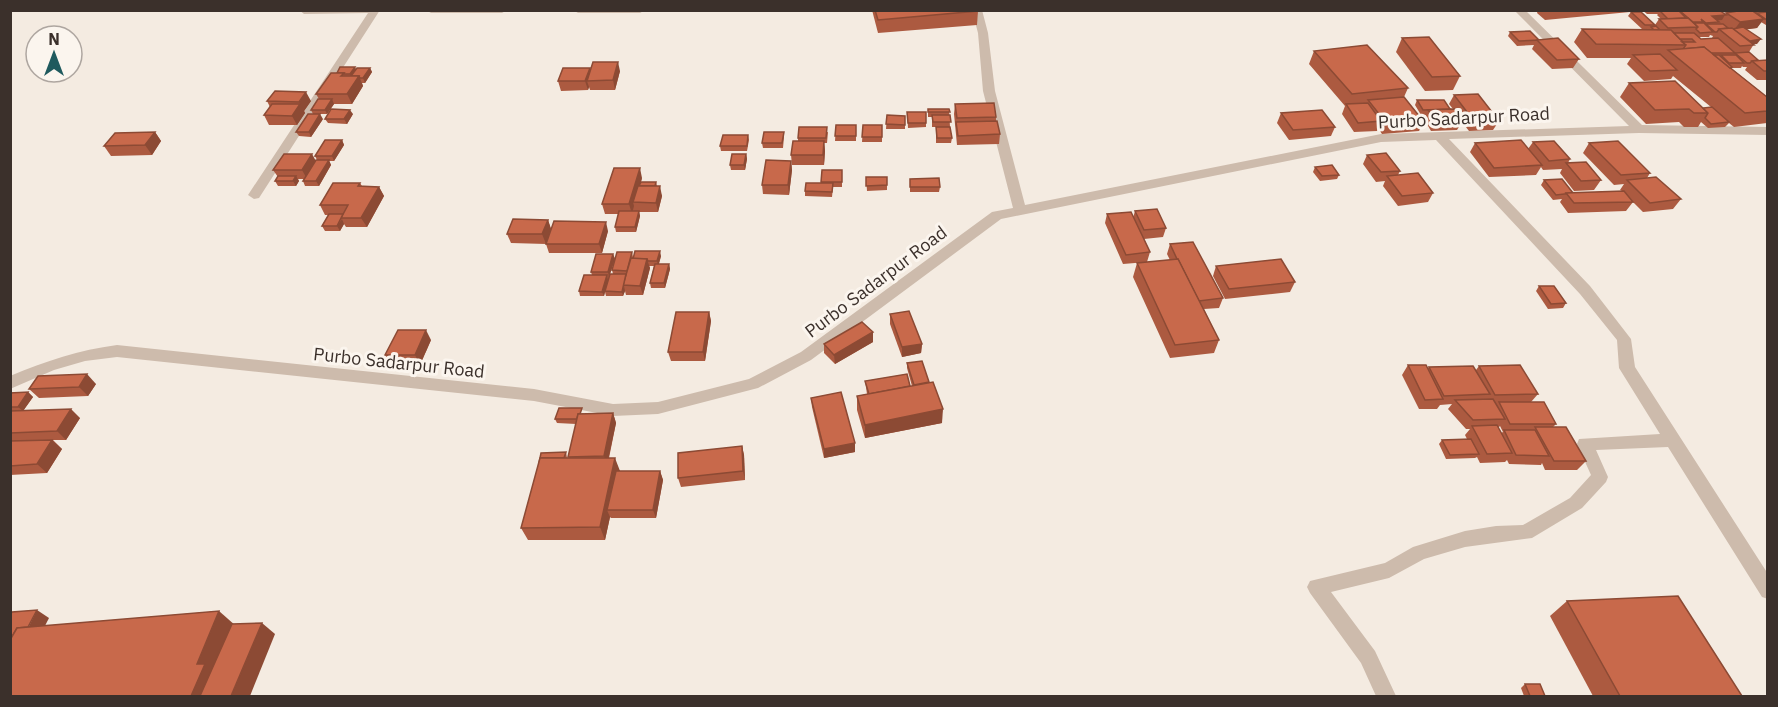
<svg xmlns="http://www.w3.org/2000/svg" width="1778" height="707" viewBox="0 0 1778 707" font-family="'IBM Plex Sans',sans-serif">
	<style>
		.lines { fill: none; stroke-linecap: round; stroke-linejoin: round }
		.minor { fill: #cdbbac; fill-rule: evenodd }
		.wall { fill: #ac5a40; fill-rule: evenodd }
		.shaded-wall { fill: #8c4a34 }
		.building { fill: #c8694b; stroke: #8c4a34; stroke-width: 1.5 }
		.labels { text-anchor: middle; stroke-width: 6; stroke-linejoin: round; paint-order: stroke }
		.street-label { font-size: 18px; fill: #3b302b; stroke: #fbf5ee }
	</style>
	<rect width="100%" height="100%" fill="#f4ebe1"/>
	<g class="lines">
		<g class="minor">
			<polygon points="299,10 380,10 259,198 254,199 248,195 368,13 304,14"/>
			<polygon points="426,10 507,10 502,13 431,13"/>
			<polygon points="573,10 645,10 640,13 578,13"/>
			<path d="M 972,10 L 982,10 L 988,33 L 995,91 L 1025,205 L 1381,134 L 1629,126 L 1514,10 L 1525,10 L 1642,125 L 1768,127 L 1768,135 L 1639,133 L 1449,139 L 1590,286 L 1631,339 L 1635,367 L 1768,574 L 1768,599 L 1762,597 L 1668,447 L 1596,450 L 1608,477 L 1606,482 L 1582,508 L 1532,538 L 1465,547 L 1424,559 L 1389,578 L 1331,592 L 1375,651 L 1396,696 L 1376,696 L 1361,663 L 1310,593 L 1307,587 L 1310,581 L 1385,563 L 1413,547 L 1465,531 L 1496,526 L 1523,525 L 1570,498 L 1591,475 L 1577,444 L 1579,439 L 1660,434 L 1619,368 L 1617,340 L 1580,294 L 1436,140 L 1381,142 L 1001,219 L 811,360 L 758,388 L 658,414 L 613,416 L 534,401 L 117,357 L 85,361 L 54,370 L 10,389 L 10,376 C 46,361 79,350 117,345 L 534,389 L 613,404 L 658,402 L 749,379 L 801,352 L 992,212 L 1013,208 L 983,91 L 978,33 Z"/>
		</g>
	</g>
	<g class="wall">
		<polygon points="872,10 978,10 978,11 977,25 878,33"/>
		<polygon points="1538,10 1631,10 1630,12 1545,20 1537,13"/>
		<path d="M 1642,10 L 1682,10 L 1725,14 L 1726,13 L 1728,12 L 1725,10 L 1763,10 L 1755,13 L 1756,14 L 1757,13 L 1767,12 L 1767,25 L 1766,25 L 1761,22 L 1757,28 L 1746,29 L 1757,44 L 1754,44 L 1749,52 L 1758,60 L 1767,60 L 1767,80 L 1757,80 L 1745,70 L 1747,67 L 1743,67 L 1742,66 L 1741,68 L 1731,68 L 1767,97 L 1767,123 L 1734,127 L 1729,123 L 1725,127 L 1708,128 L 1701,122 L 1698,127 L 1684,127 L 1679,122 L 1646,124 L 1620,97 L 1629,83 L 1703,108 L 1711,107 L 1673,76 L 1671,79 L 1644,81 L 1627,64 L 1631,58 L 1587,58 L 1574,42 L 1582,29 L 1642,29 L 1628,16 L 1631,12 L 1655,25 L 1659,19 L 1661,19 L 1657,15 L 1658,14 L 1647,14 ZM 1710,35 L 1713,36 L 1712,38 L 1701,39 L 1699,37 L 1709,37 Z"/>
		<polygon points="1510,32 1539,40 1579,59 1573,68 1552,69 1532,49 1534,45 1517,46 1508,36"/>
		<polygon points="1402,38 1460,76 1453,90 1425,91 1396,52"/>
		<polygon points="1314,51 1408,88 1404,97 1424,122 1419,131 1382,134 1378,128 1377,131 1354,132 1342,114 1345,106 1309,64"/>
		<polygon points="370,68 372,72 365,83 362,83 363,86 352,104 334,104 327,114 313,114 311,110 319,99 316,94 337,73"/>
		<polygon points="590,71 620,71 615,90 590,90 589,87 588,90 561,91 558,81"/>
		<polygon points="1454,95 1499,121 1493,130 1469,131 1462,122 1457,130 1431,131 1424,119 1426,115 1421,115 1415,105 1417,100 1453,109 1449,104"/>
		<polygon points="267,101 311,101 304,111 305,113 297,125 269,125 264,115 270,107"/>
		<polygon points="955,104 996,117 996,121 1000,134 999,144 957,145 954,114"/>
		<polygon points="928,109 949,109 950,127 932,127 932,117 928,117"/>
		<polygon points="907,112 926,123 926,127 908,128"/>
		<polygon points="1281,113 1335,127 1331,136 1289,140 1277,123"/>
		<polygon points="353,114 347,124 328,123 325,119"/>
		<polygon points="887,115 905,116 905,129 886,129"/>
		<polygon points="323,119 311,137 299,136 296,132"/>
		<polygon points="836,125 856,125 856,141 835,141"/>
		<polygon points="863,125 882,125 882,142 862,142"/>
		<polygon points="936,127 952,138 951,143 936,143"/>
		<polygon points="155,132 161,141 152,155 111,156 104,146"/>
		<polygon points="784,132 784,137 783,148 763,148 762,143"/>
		<polygon points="828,132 827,143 824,143 825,151 824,165 792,165 791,155 798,141 798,138"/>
		<polygon points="748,135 749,140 747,151 721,151 720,146"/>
		<polygon points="342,140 344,145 334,161 329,161 331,165 319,186 305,186 303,181 304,179 298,179 299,181 296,186 278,186 275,181 278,177 273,170 317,160 315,156"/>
		<polygon points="1533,142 1570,159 1568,163 1601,180 1594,190 1574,191 1560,173 1562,169 1543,170 1541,167 1536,175 1489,177 1470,152 1475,143 1528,149"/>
		<polygon points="1589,143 1650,173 1647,178 1681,199 1673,209 1643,212 1633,202 1626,211 1568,213 1560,202 1562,199 1553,200 1541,185 1544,180 1573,193 1622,191 1620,190 1624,184 1614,185 1583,153"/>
		<polygon points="746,154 747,159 745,170 731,170 730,165"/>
		<polygon points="1367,155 1400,171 1398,175 1433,193 1428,202 1398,206 1383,186 1385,181 1376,182 1363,164"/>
		<polygon points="791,161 792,170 789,195 763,194 762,185"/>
		<polygon points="1315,167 1339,175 1337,179 1320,181 1313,172"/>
		<polygon points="822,170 842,170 842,187 833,187 832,197 805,196 805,191 821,183"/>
		<polygon points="866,177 887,177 887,190 867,191"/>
		<polygon points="642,178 641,182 656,182 657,186 662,196 658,212 639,212 640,216 636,232 616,232 615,227 619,214 605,214 602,204"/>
		<polygon points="910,179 940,187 939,192 910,192"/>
		<polygon points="360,183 362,186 379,187 384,196 367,227 346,227 344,224 340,231 325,231 322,226 328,215 325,215 320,205"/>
		<polygon points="1135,211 1166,228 1163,237 1144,239 1150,252 1147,262 1123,264 1105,223 1107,214 1133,218"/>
		<polygon points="548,220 551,229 546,244 511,243 507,234"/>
		<polygon points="608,231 602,253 549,253 546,244"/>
		<polygon points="1170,244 1223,298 1219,308 1204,309 1219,340 1214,353 1170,358 1133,277 1137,263 1170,260 1167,254"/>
		<polygon points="632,252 633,257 661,256 659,264 669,264 670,269 665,288 651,288 650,283 654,266 649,266 650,268 643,295 626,295 625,291 623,296 606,296 605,292 604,296 580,296 579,291 592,275 591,272 613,254 615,259 610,274 613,274 612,270"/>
		<polygon points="1216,266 1295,282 1290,292 1225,299 1213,276"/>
		<polygon points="1539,286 1566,303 1563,308 1548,309 1536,291"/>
		<polygon points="709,312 711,321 705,361 671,361 668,352"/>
		<polygon points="890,314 922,344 921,353 902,357 890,324"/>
		<polygon points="873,332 873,342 835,364 824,353 824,344"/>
		<polygon points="431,340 420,365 391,365 385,355"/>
		<polygon points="907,363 929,382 942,423 865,438 857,410 857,396 867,394 865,381 912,386 907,368"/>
		<path d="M 1408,365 L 1428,368 L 1429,367 L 1476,370 L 1479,366 L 1538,394 L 1531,402 L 1556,424 L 1553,427 L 1586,461 L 1577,470 L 1545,470 L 1542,463 L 1541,465 L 1509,464 L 1507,460 L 1505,462 L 1480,463 L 1477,457 L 1475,458 L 1446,459 L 1439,444 L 1442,440 L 1467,439 L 1465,435 L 1470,429 L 1466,429 L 1448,409 L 1452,404 L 1440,405 L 1437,409 L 1419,409 L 1402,375 ZM 1500,426 L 1503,432 L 1501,433 L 1498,428 Z"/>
		<polygon points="96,384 88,396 39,398 29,389"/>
		<polygon points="28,392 33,397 23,411 80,418 66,440 53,440 62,449 47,473 10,475 10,393"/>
		<polygon points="811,398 855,452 824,458 812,407"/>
		<polygon points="584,413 583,414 613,413 616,423 609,458 620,471 660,471 663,480 656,518 611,518 610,517 605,540 528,540 521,528 566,452 567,458 569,458 568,457 576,424 557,423 555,419"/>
		<polygon points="742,446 744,455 745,480 681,487 678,478"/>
		<polygon points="1567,601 1742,696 1593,696 1550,616"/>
		<polygon points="1525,684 1545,696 1524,696 1521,688"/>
	</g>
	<g class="shaded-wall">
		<polygon points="1745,10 1763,10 1762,12 1735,16"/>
		<polygon points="1725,15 1722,20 1709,21 1712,16"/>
		<polygon points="1764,19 1757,28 1735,31 1734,30 1740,22"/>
		<polygon points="1761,39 1757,44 1746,45 1750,41"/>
		<polygon points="618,62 620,71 615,90 613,80"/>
		<polygon points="355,67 357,71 352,79 350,74"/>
		<polygon points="370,68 372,72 365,83 363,78"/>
		<polygon points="590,68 592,77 587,81 589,87 588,90 585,81"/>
		<polygon points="359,76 363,86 352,104 347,94"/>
		<polygon points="306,92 311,101 304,111 305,113 297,125 292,116 300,104 299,102"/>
		<polygon points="332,99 334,104 327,114 325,110"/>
		<polygon points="350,110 353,114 347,124 344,119"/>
		<polygon points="320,114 323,119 311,137 309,132"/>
		<polygon points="155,132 161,141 152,155 145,145"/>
		<polygon points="342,140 344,145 334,161 332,156"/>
		<polygon points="824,141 825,151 824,165 823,155"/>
		<polygon points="312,154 317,163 307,179 302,170"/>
		<polygon points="746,154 747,159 745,170 744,165"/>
		<polygon points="329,160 331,165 319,186 316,181"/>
		<polygon points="791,161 792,170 789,195 788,185"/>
		<polygon points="640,168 642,178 635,202 633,202 634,206 632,214 629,204"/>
		<polygon points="296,176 299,181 296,186 293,181"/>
		<polygon points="660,186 662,196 658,212 656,203"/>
		<polygon points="379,187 384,196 367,227 361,218"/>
		<polygon points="639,211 640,216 636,232 635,227"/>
		<polygon points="342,219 344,224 340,231 337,226"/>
		<polygon points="548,220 551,229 546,244 542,234"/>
		<polygon points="606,222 608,231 602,253 599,244"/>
		<polygon points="660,251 661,256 658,266 657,261"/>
		<polygon points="613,254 615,259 609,277 608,272"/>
		<polygon points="647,259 650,268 643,295 640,286"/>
		<polygon points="669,264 670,269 665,288 664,283"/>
		<polygon points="607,275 608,280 604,296 602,292"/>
		<polygon points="624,286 625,291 623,296 622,292"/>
		<polygon points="709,312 711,321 705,361 703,352"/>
		<polygon points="426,330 431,340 420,365 415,355"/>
		<polygon points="873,332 873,342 835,364 834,355"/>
		<polygon points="922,344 921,353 902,357 902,347"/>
		<polygon points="87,374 96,384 88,396 79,387"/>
		<polygon points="28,392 33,397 23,411 18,407"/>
		<polygon points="71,409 80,418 66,440 57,431"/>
		<polygon points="943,409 942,423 865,438 865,425"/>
		<polygon points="613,413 616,423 607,465 604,456"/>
		<polygon points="52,440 62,449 47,473 37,464"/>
		<polygon points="855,443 855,452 824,458 824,449"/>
		<polygon points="742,446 744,455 745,480 743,471"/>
		<polygon points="615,458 620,471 612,510 607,510 610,517 605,540 600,527"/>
		<polygon points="660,471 663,480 656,518 653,510"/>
		<polygon points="37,610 49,618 27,661 15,654"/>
		<polygon points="219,611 236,626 215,696 191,696 197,664"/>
		<polygon points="262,623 275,634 250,696 231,696"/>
	</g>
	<g class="building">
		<polygon points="875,10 978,10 978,11 878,20"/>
		<polygon points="1678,10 1686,18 1668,19 1660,11"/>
		<polygon points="1686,10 1719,10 1726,15 1712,16 1719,22 1706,23 1701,19 1703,22 1693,22 1680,11"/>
		<polygon points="1744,10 1751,10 1764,19 1740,22 1726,13"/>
		<polygon points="1631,12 1641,12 1655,25 1645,25"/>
		<polygon points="1767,12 1767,20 1757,13"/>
		<polygon points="1688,18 1698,27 1668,28 1659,19"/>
		<polygon points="1694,23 1704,23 1713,32 1700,33 1696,29 1698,27"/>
		<polygon points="1706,24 1723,24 1728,28 1719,29 1717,32 1715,32"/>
		<polygon points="1656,26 1660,30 1654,30 1651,27"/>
		<polygon points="1743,27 1761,39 1750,41 1733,29"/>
		<polygon points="1732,28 1754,45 1740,46 1719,29"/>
		<polygon points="1582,29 1671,30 1686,45 1596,44"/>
		<polygon points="1530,31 1539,40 1519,41 1510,32"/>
		<polygon points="1674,33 1694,33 1701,39 1718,38 1735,53 1711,53 1704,47 1683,49 1686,45 1682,42 1695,42 1692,39 1680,39"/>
		<polygon points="1429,37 1460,76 1432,77 1402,38"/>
		<polygon points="1558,38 1579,59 1557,60 1537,40"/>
		<polygon points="1367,45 1408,88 1352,94 1314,51"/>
		<polygon points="1704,47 1767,97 1767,111 1745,113 1668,50"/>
		<polygon points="1749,52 1758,60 1752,61 1750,63 1747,63 1735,53"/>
		<polygon points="1660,54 1677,70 1650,71 1633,55"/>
		<polygon points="1714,55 1719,55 1732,67 1730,68"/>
		<polygon points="1721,55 1736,55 1744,63 1729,63"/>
		<polygon points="1767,60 1767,71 1764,71 1752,61"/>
		<polygon points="593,62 618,62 613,80 587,81"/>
		<polygon points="340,67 355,67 350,74 344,74 344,73 337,73"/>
		<polygon points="357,68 370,68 363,78 360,78 359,76 351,76"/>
		<polygon points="563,68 590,68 585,81 558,81"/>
		<polygon points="331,73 344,73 341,76 359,76 347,94 316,94"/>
		<polygon points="1675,81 1708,113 1694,113 1689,109 1655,110 1629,83"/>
		<polygon points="275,91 306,92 299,102 267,101"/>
		<polygon points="1478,94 1499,121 1474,121 1454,95"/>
		<polygon points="1404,97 1424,122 1387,124 1368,100"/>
		<polygon points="318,99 332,99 325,110 311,110"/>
		<polygon points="1417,100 1444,100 1450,109 1423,110"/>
		<polygon points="994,103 996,117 957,118 955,104"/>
		<polygon points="1368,103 1381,121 1358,123 1346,104"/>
		<polygon points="272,104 300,104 292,116 264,115"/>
		<polygon points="1712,107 1729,122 1711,124 1705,118 1708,113 1703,108"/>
		<polygon points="331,109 350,110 344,119 325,119"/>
		<polygon points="928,109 949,109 950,112 928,112"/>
		<polygon points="1455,109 1463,121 1436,121 1428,110"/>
		<polygon points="1322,110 1335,127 1293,130 1281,113"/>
		<polygon points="907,112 926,112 926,123 908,123"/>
		<polygon points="308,114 320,114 309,132 296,132"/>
		<polygon points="887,115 905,116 905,125 886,124"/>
		<polygon points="932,115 950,115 951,122 933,122"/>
		<polygon points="997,121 1000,134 958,136 956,122"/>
		<polygon points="836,125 856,125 856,136 835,136"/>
		<polygon points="863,125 882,125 882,137 862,137"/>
		<polygon points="799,127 827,127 826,138 798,138"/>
		<polygon points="936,127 950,127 952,138 937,138"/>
		<polygon points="155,132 145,145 104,146 115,133"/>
		<polygon points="764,132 784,132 782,143 762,143"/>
		<polygon points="723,135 748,135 747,146 720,146"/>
		<polygon points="325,140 342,140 332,156 315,156"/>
		<polygon points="1521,140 1542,165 1494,168 1475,143"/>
		<polygon points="793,141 824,141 823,155 791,155"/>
		<polygon points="1554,141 1570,159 1549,161 1533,142"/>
		<polygon points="1618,141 1650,173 1621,175 1589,143"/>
		<polygon points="1386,153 1400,171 1381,172 1367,155"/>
		<polygon points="284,154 312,154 302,170 273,170"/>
		<polygon points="732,154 746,154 744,165 730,165"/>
		<polygon points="316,160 329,160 316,181 303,181"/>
		<polygon points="766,160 791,161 788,185 762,185"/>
		<polygon points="1586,162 1601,180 1581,181 1566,163"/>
		<polygon points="1332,165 1339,175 1322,176 1315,167"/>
		<polygon points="614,168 640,168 629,204 602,204"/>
		<polygon points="822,170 842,170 842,182 821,182"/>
		<polygon points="1418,173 1433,193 1402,196 1387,176"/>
		<polygon points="278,176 296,176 293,181 275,181"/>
		<polygon points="866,177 887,177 887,185 866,186"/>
		<polygon points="1656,177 1681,199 1650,203 1627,180"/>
		<polygon points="939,178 940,187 910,187 910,179"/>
		<polygon points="1562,179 1573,193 1556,195 1544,180"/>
		<polygon points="641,182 656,182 655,186 639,186"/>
		<polygon points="333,183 360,183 358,186 379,187 361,218 341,218 348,205 320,205"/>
		<polygon points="806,183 833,183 832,192 805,191"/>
		<polygon points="638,186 660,186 656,203 633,202"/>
		<polygon points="1624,191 1633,202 1574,203 1566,193"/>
		<polygon points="1157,209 1166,228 1144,230 1135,211"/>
		<polygon points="619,211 639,211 635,227 615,227"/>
		<polygon points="1131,212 1150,252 1126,255 1107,214"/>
		<polygon points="329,214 343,214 337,226 322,226"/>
		<polygon points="513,219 548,220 542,234 507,234"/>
		<polygon points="554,221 606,222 599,244 546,244"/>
		<polygon points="1193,242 1223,298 1199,301 1178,259 1177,259 1170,244"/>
		<polygon points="635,251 660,251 657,261 648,261 647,259 633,259"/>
		<polygon points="617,252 632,252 627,271 612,270"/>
		<polygon points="596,254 613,254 608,272 591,272"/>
		<polygon points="631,258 647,259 640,286 623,285"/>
		<polygon points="1178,259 1219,340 1175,345 1137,263"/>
		<polygon points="1281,259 1295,282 1229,289 1216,266"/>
		<polygon points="655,264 669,264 664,283 650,283"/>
		<polygon points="610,274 626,274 622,292 605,291"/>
		<polygon points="584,275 607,275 602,292 579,291"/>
		<polygon points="1539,286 1554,286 1566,303 1551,304"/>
		<polygon points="909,311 922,344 902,347 890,314"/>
		<polygon points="676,312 709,312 703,352 668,352"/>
		<polygon points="862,322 873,332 834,355 824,344"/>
		<polygon points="398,330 426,330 415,355 385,355"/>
		<polygon points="922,361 929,382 914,385 907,363"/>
		<polygon points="1408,365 1426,365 1443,399 1425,400"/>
		<polygon points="1520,365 1538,394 1495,395 1479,366"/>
		<polygon points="1473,366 1490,394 1444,396 1429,367"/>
		<polygon points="87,374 79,387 29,389 38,376"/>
		<polygon points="907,374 910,386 869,394 865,381"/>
		<polygon points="933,382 943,409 865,425 857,396"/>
		<polygon points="28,392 18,407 10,407 10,393"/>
		<polygon points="841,392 855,443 824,449 811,398"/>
		<polygon points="1493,399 1505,419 1473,420 1455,400"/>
		<polygon points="1499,402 1544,402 1556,424 1510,424"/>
		<polygon points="559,408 582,408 580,414 578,414 577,419 555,419"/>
		<polygon points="71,409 57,431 10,433 10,411"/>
		<polygon points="613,413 604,456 568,457 578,414"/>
		<polygon points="1497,425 1512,453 1487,454 1472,426"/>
		<polygon points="1535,427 1566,427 1586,461 1554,461"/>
		<polygon points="1504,430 1535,430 1549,456 1516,455"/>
		<polygon points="1471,439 1479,454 1450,455 1442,440"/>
		<polygon points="52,440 37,464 10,466 10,441"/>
		<polygon points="742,446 743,471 678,478 678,453"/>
		<polygon points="566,452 564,458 540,458 539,463 541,453"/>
		<polygon points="540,458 615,458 600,527 521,528"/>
		<polygon points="616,471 660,471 653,510 607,510"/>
		<polygon points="1678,596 1742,696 1620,696 1567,601"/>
		<polygon points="37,610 28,627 17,628 10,640 10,615 12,612"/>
		<polygon points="219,611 197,664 205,664 191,696 10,696 10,640 17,628"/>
		<polygon points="262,623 231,696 200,696 232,624"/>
		<polygon points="1525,684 1540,684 1545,696 1530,696"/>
	</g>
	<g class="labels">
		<g class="street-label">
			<text transform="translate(1464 118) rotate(-3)" y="6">Purbo Sadarpur Road</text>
			<text transform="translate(876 282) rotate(-37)" y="6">Purbo Sadarpur Road</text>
			<text transform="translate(399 363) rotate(6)" y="6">Purbo Sadarpur Road</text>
		</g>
	</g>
	<rect width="1778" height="707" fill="none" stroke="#3b302b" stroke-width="24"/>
	<g transform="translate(54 54)"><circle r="28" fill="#fbf5ee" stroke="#aea6a0" stroke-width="1.5"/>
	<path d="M0-4.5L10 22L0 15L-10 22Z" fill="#1f5a5e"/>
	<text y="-9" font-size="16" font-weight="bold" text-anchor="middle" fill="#3b302b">N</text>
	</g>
</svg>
